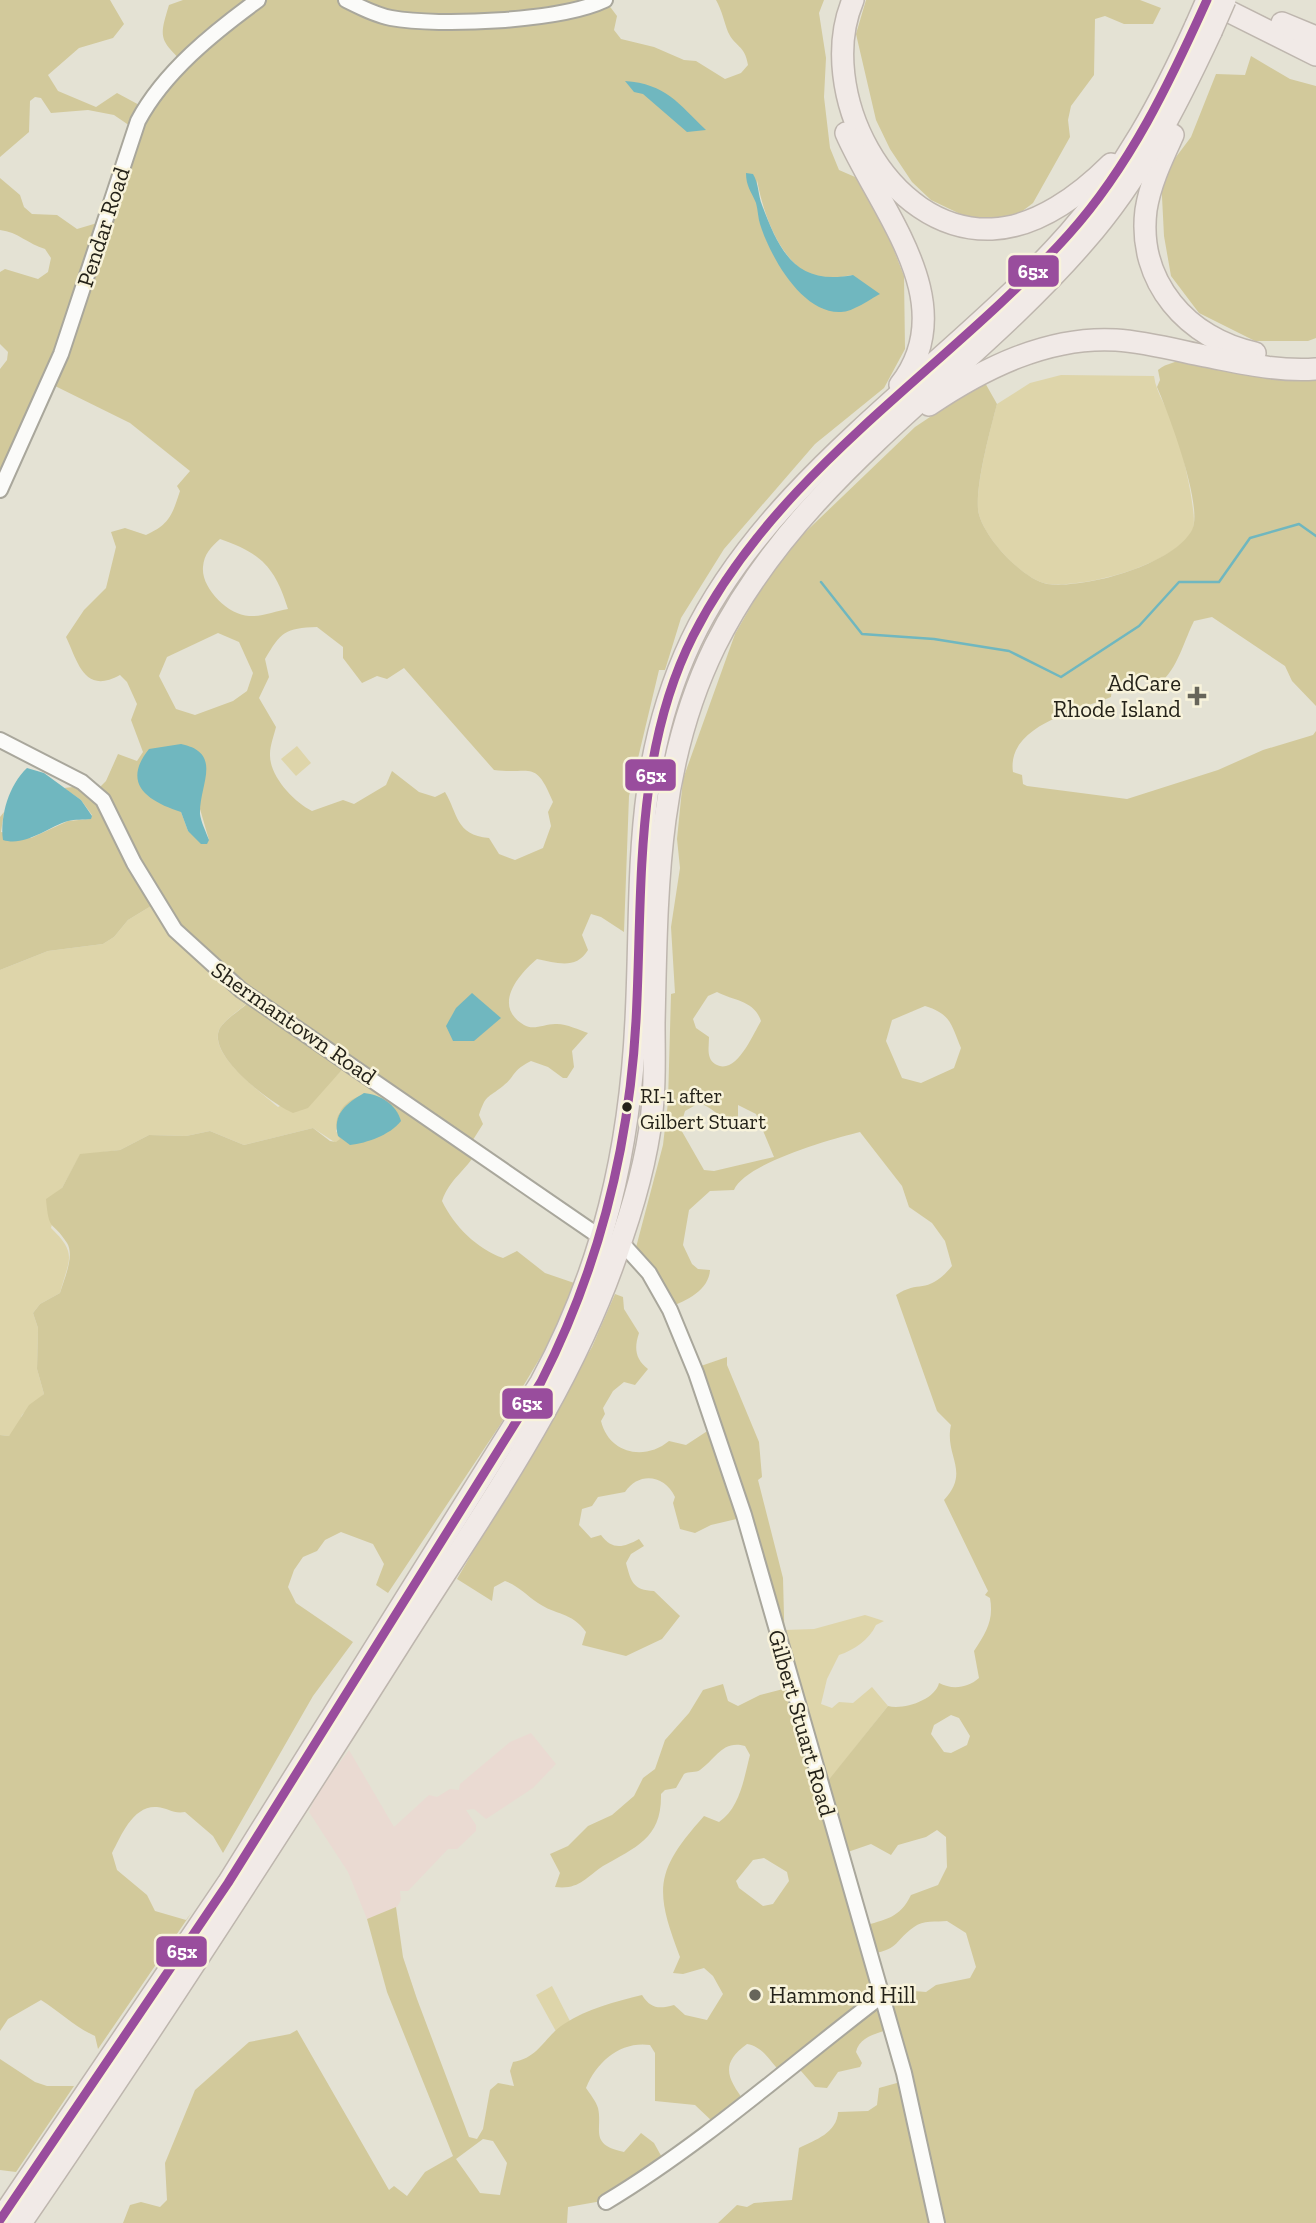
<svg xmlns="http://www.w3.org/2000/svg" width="1316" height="2223" viewBox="0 0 1316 2223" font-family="'Zilla Slab',serif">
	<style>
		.commercial { fill: #eadad2 }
		.green { fill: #ded5aa }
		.forest { fill: #d2c99b; fill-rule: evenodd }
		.water { fill: #70b7bf }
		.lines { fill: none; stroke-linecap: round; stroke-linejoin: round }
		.stream { stroke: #70b7bf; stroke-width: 2.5 }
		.minor-casing { stroke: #a9a79c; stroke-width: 18 }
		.highway-casing { stroke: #beb6ae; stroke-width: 24 }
		.minor { stroke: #fbfbf9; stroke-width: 14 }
		.highway { stroke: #f1eae7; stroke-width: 21 }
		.highway-bridge-casing { stroke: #beb6ae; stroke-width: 24; stroke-linecap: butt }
		.highway-bridge { stroke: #f1eae7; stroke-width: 21 }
		.bus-1-casing { stroke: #f8f3db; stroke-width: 14 }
		.bus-1 { stroke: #994d9d; stroke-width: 9 }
		.poi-dot { fill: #67655a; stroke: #f8f3db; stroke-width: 2.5 }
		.bus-dot { fill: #242219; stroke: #f8f3db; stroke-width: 2.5 }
		.labels { text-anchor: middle; stroke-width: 5; stroke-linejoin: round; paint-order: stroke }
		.bus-label { font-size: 21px; fill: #242219; stroke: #f8f3db; text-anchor: start }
		.street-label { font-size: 23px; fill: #242219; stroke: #f8f3db }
		.poi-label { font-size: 23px; fill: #242219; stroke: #f8f3db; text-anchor: end }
		.line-badge { stroke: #f8f3db; stroke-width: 2.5 }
		.badge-label { font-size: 19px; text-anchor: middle; font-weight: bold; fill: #fff }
	</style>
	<rect width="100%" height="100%" fill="#e4e2d4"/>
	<polygon class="commercial" points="531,1733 556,1764 533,1788 486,1819 474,1809 466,1810 476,1825 476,1831 457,1849 448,1849 408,1891 400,1891 401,1900 397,1907 367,1919 348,1872 309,1812 317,1793 349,1750 394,1827 429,1795 437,1797 450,1789 459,1790 460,1784 510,1742"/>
	<g class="green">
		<path d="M 1061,375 L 1154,376 C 1156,394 1170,412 1176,430 C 1181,445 1198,516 1193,529 C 1176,565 1084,588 1048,584 C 1023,581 980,534 978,509 C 976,483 990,430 997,404 L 1030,383 Z"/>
		<polygon points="297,746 311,763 296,776 281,759"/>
		<path d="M 156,903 L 252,999 C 244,1007 225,1019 220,1028 C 206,1053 261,1092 278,1107 L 336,1076 L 348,1063 L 388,1097 L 339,1112 L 336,1131 L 341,1139 L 336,1143 L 313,1128 L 244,1145 L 210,1131 L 186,1136 L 149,1135 L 120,1150 L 80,1155 L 62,1188 L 51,1228 C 78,1254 69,1259 60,1293 L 40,1304 L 33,1313 L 38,1328 L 37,1369 L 44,1394 L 22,1415 L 16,1430 L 9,1436 L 0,1435 L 0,970 L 48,951 L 103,944 L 114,937 L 128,920 Z"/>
		<path d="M 865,1615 L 884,1621 L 876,1625 C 869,1640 854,1650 839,1655 L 827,1679 L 821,1704 L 832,1708 L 839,1702 L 853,1703 L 872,1687 L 888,1706 L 823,1788 L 784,1630 L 814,1629 Z"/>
		<polygon points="552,1986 573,2027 558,2035 536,1995"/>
	</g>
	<g class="forest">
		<path d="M 0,0 L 110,0 L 124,24 L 113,38 L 79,48 L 48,75 L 58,91 L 96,107 L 117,93 L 143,107 L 184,63 C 159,39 159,38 169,5 L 183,0 L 605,0 L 617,16 L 614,30 L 621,39 L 654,47 L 684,60 L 696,61 L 725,79 L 741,73 L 748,65 C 745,45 735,47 728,32 C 724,21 722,11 716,0 L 824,0 L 819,13 L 826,58 L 824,97 L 830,148 L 839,170 L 862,180 L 881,217 L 904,276 L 905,349 L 884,388 L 815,444 L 724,549 L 681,618 L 665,670 L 659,670 L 629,796 L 624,932 L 601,917 L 591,914 L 582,935 L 588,950 C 576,970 557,963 537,959 C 518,975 492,1006 524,1025 C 534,1031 546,1023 557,1024 C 567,1024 579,1030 588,1033 L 572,1051 L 574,1067 L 567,1078 L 563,1078 L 548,1067 L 531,1061 C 511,1071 516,1076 503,1086 C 487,1099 486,1094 479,1115 L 483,1124 L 471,1143 L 477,1151 C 466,1171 450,1178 442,1201 C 454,1226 477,1249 503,1258 L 517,1251 L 545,1273 L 583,1286 L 500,1425 L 388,1593 L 376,1585 L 384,1564 L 373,1544 L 341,1532 L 325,1540 L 317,1551 L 303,1557 L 294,1570 L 288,1587 L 296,1603 L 353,1642 L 313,1696 L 223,1853 L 213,1836 L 185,1812 C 173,1814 168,1808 157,1807 C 133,1805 121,1836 112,1853 L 117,1870 L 147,1895 L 155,1911 L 186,1920 L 192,1912 L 98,2049 L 95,2036 C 75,2027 60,2012 41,2000 L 8,2019 L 0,2031 L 0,1435 L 9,1436 L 29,1405 L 44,1394 L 37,1369 L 38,1328 L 33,1313 L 40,1304 L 60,1293 C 64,1279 75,1256 67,1243 C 52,1219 49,1234 46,1199 L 62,1188 L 80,1154 L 120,1150 L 149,1135 L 186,1136 L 210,1131 L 244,1145 L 313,1128 L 330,1141 L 336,1142 L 340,1139 C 325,1113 358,1083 386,1100 L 387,1097 L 348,1063 L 308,1108 L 293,1113 C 272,1104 205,1055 220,1028 C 225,1019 244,1008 252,999 L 156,903 L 128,920 L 114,937 L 103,944 L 48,951 L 0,970 L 0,817 L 4,812 L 1,832 L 31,838 L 68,821 L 90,819 L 92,815 L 81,800 L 64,788 L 73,787 L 91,796 L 106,781 L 118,754 L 137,761 L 143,752 L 131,720 L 137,704 L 127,682 L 120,675 C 84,695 78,662 66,637 L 84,610 L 106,588 L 116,547 L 111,532 L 125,528 L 146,535 C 170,524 172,515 180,491 L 177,486 L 190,471 L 130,423 L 49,383 L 0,488 L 0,369 L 7,360 L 8,352 L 0,344 L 0,272 L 5,269 L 38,279 L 48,272 L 51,258 L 45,249 C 28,244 18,232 0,230 L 0,178 L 20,195 L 24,207 L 32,214 L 57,215 L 77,229 L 104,221 L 133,128 L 114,115 L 88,110 L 51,113 L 41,98 L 35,97 L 30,101 L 29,132 L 0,157 ZM 757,180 C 763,212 778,258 810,275 C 823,282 839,277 853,275 L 806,297 C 773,258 755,234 757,180 ZM 220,539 C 261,553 275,567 288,609 C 276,611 261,617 249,616 C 228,615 201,588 203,567 C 204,554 211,547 220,539 ZM 317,627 L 343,647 L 343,658 L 362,683 L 377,676 L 387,679 L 404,668 L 494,770 C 531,775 535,758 553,802 L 548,812 L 551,826 L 543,848 L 515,860 L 499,854 L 489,838 C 455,835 458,813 445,792 L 435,797 L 419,792 L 392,771 L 386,785 L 354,804 L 343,800 L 312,811 C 294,802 269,776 270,754 C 270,746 274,735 276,727 L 259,698 L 269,677 L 265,659 C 281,632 285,628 317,627 ZM 218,633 L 239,642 L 253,673 L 247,691 L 233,701 L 195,715 L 176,709 L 159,676 L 167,657 ZM 200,809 L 209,840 L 188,831 L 181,812 Z"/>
		<polygon points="866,0 1140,0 1161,8 1153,24 1124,24 1105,16 1095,19 1094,75 1071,106 1068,120 1070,137 1033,203 1016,216 979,223 931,200 912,182 890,149 876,120 856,34"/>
		<polygon points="1251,56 1290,79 1316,86 1316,338 1308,341 1255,341 1199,313 1171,276 1164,236 1161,177 1191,137 1216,74 1245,75"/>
		<path d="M 1186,356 L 1316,377 L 1316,706 L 1292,681 L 1285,666 L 1212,617 L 1194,621 C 1185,639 1178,665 1165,678 C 1134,680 1140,673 1112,688 L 1111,697 C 1080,710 1006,725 1013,772 L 1022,775 L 1023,784 L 1027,786 L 1127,799 L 1218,770 L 1263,750 L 1313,735 L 1316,731 L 1316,2223 L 718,2223 L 737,2205 L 747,2207 L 754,2203 L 792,2200 L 799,2148 C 815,2140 837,2133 838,2112 L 868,2111 L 877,2105 L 879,2088 L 904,2081 L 889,2029 C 876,2034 859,2037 856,2052 L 862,2063 L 860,2067 L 838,2072 L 827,2088 L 815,2087 L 794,2063 L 781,2072 C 769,2061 764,2047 747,2044 C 719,2064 728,2079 745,2102 L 714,2123 L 695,2105 L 655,2101 L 655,2053 L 650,2045 C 621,2041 597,2061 586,2088 C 590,2094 596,2101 598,2108 C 603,2129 588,2145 624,2152 L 641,2133 L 654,2143 L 664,2161 L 602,2201 L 568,2207 L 567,2223 L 123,2223 L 130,2205 L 141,2202 L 160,2207 L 167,2200 L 165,2163 L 195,2090 L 249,2042 L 290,2034 L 297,2030 L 389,2190 L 394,2186 L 407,2196 L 425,2172 L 453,2156 L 387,1992 L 367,1919 L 396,1907 L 403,1957 L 417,1999 L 469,2137 L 477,2139 L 483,2129 L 490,2090 L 498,2083 L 514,2086 L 510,2071 L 513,2062 C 539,2058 544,2037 564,2024 C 588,2008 615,2002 642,1995 C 651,2009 659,2009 674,2005 L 685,2015 L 707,2020 L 723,1994 L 713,1976 L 704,1968 L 683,1974 L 673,1973 L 680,1957 C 654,1889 655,1871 704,1816 L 719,1822 C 740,1808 744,1778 750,1755 L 745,1746 C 722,1740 716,1759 700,1770 C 696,1773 689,1771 684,1774 L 676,1788 L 665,1790 L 661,1794 C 662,1838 636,1847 603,1866 C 585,1878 579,1890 555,1887 L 560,1873 L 550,1854 L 568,1846 L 588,1826 L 612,1815 L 634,1796 L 643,1778 L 655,1769 L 665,1740 L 689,1713 L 703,1690 L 723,1684 L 728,1701 L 738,1706 L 760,1695 L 791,1687 L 823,1787 L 888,1706 C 904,1710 935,1700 939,1683 C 952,1690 968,1688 979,1678 L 974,1651 C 986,1632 994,1621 990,1598 L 985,1595 L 988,1591 L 944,1500 C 971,1471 944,1456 951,1425 L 937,1411 L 896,1295 C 920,1279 927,1296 952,1266 L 945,1241 L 932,1223 L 909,1207 L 902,1186 L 860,1132 C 832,1139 745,1163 734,1190 L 710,1191 L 689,1210 L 683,1245 L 692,1264 L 698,1269 L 710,1270 C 709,1290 686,1301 670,1307 L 634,1255 L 663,1145 L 668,1102 L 671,994 L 675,993 L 671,927 L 680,868 L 677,839 L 683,779 L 735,634 L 767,578 L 794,543 L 915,427 L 984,381 L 997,404 C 990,431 976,482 978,509 C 980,534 1023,580 1047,584 C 1085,589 1173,565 1192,530 C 1204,507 1168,412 1157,387 L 1160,380 L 1158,370 C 1167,362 1177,364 1186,356 ZM 717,992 C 734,1001 754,1000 761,1021 C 753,1034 736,1077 715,1064 C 706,1058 709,1047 709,1037 L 696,1028 L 693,1019 L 708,996 ZM 925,1006 C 951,1014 951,1024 961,1048 L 954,1068 L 921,1083 L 902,1078 L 886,1041 L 892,1020 ZM 699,1103 C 712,1107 719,1117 731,1122 L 738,1119 L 738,1105 L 756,1114 L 774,1157 L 714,1171 L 704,1170 L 680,1128 L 685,1111 ZM 951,1715 L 959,1718 L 970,1736 L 967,1745 L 951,1753 L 944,1752 L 931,1734 L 934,1725 ZM 937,1830 L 946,1837 L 947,1867 L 938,1885 L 911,1895 C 900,1918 885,1920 862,1926 L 842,1854 L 871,1844 L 891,1855 L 898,1845 L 926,1837 ZM 764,1858 L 787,1872 L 789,1881 L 773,1904 L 763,1906 L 739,1888 L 736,1881 L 753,1860 ZM 947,1921 L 966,1933 L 976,1967 L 970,1978 L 936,1985 L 926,1992 L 902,1990 L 882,1998 L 872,1954 C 901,1948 894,1941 914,1927 C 923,1920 936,1922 947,1921 ZM 483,2139 L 493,2141 L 507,2163 L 500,2195 L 480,2193 L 456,2159 Z"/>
		<path d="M 615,1294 L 623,1297 L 624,1309 L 639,1333 C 634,1348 635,1359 648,1369 L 635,1385 L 624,1382 L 613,1391 L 603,1408 L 605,1414 L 601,1421 C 609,1454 645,1461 669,1441 L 686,1445 L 715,1426 L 695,1368 L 727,1357 L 727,1365 L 759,1442 L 762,1477 L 758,1480 L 783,1578 L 785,1655 L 745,1517 L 711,1525 L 695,1533 L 680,1529 L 673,1503 L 675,1497 C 665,1475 639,1471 625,1492 L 598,1497 L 592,1506 L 582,1509 L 579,1525 L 591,1538 L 601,1535 C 612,1550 623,1548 639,1539 L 644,1546 L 631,1554 L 626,1563 C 631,1582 633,1590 654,1591 L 680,1616 L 662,1639 L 626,1656 L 582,1645 L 586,1632 C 572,1612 555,1615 538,1603 C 526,1595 519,1586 505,1581 L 494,1587 L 492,1601 L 457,1579 L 592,1347 Z"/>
		<polygon points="0,2059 35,2082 47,2086 74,2086 16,2172 0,2170"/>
	</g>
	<g class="water">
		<path d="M 625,81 C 666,84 678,103 706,130 L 687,132 L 643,94 L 634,92 Z"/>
		<path d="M 746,173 L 753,174 C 759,184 758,195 762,205 C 780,253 797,286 853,275 L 880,294 C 870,299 853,312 841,312 C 802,314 770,256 760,224 C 758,218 758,210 756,203 C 751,191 746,186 746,173 Z"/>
		<path d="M 181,744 C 224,753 199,785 200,814 C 201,822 206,832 209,840 L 207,844 L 201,844 L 188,831 L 181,812 C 148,801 121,784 149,749 Z"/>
		<path d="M 27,768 L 44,773 L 81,800 L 92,816 L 91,819 C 83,820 75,819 68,821 C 48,827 25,847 3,840 C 0,815 9,785 27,768 Z"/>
		<polygon points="472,993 501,1018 474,1041 453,1041 446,1026 456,1008"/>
		<path d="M 364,1093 C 381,1095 396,1104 401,1121 C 390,1135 367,1143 350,1145 L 338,1136 C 332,1114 347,1103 364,1093 Z"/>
	</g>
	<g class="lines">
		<polyline class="stream" points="821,582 862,634 934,639 1009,651 1061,677 1139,626 1179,582 1219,582 1250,538 1299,524 1316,536"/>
		<g class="minor-casing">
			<g id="minor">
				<path d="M 346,0 C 360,7 375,15 391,18 C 440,27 561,21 605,0"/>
				<path d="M 0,490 L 61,354 L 138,121 C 164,72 214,32 258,0"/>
				<polyline points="0,740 82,782 103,800 134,863 175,930 241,990 603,1239"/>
				<polyline points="621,1242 649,1273 670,1310 696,1373 744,1515 904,2073 937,2223"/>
				<path d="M 606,2202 C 701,2145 791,2065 880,1997"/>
			</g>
		</g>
		<g class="highway-casing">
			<g id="highway">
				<path d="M 853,0 C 815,90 886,233 992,229 C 1037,227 1080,195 1111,164"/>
				<polyline points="1206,0 1316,55"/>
				<polyline points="1282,23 1316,37"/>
				<path d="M 846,133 C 880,211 964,303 900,385"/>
				<path d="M 1173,135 C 1162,159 1150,184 1146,210 C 1137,282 1188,339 1255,353"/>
				<path d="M 929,405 C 984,368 1048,336 1116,340 C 1146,342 1176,350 1205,356 C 1242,363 1279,372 1316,369"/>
				<path d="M 0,2220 L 228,1883 L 541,1382 C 603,1268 630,1148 636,1020 C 643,884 631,769 691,641 C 769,476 950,368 1069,233 C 1124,171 1162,100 1196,25"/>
				<path d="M 21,2223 C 152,2032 277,1838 401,1642 C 483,1512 575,1386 622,1238 C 637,1194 650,1147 653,1100 C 655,1075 654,1049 654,1023 C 657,894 656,766 715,646 C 800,475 964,381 1085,241 C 1140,178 1176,107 1211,32"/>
			</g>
		</g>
		<use href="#minor" class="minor"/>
		<use href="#highway" class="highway"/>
		<g class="highway-bridge-casing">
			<g id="highway-bridge">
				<polyline points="1196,25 1207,0"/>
				<polyline points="1211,32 1225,0"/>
			</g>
		</g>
		<use href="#highway-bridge" class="highway-bridge"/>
		<g class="bus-1-casing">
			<path id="bus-1" d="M 0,2220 L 228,1883 L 541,1382 C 599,1268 629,1149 636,1021 C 643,891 633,755 693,636 C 778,468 947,370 1069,234 C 1130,166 1170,82 1207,0"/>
		</g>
		<use href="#bus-1" class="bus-1"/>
	</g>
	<g class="poi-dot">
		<path d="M1193.5 685.5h7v7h7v7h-7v7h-7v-7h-7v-7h7z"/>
		<circle cx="755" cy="1995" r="7"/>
	</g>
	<circle class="bus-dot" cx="627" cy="1107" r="6"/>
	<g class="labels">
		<g class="bus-label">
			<text x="640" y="1103">RI-1 after<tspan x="640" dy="26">Gilbert Stuart</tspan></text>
		</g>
		<g class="street-label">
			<text transform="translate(103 227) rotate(-72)" y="8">Pendar Road</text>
			<text transform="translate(294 1023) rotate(35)" y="8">Shermantown Road</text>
			<text transform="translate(802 1723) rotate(74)" y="8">Gilbert Stuart Road</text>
		</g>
		<g class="poi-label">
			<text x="1181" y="691">AdCare<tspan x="1181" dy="26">Rhode Island</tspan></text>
			<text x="769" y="2003" text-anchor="start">Hammond Hill</text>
		</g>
	</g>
	<g class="line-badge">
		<rect x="1007" y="254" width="53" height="34" rx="7" fill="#994d9d"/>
		<rect x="624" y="758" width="53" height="34" rx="7" fill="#994d9d"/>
		<rect x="501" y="1387" width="53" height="33" rx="7" fill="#994d9d"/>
		<rect x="155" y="1935" width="53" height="33" rx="7" fill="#994d9d"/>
	</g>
	<g class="badge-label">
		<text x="1033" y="278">65x</text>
		<text x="651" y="782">65x</text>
		<text x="527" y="1410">65x</text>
		<text x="182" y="1958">65x</text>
	</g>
</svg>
